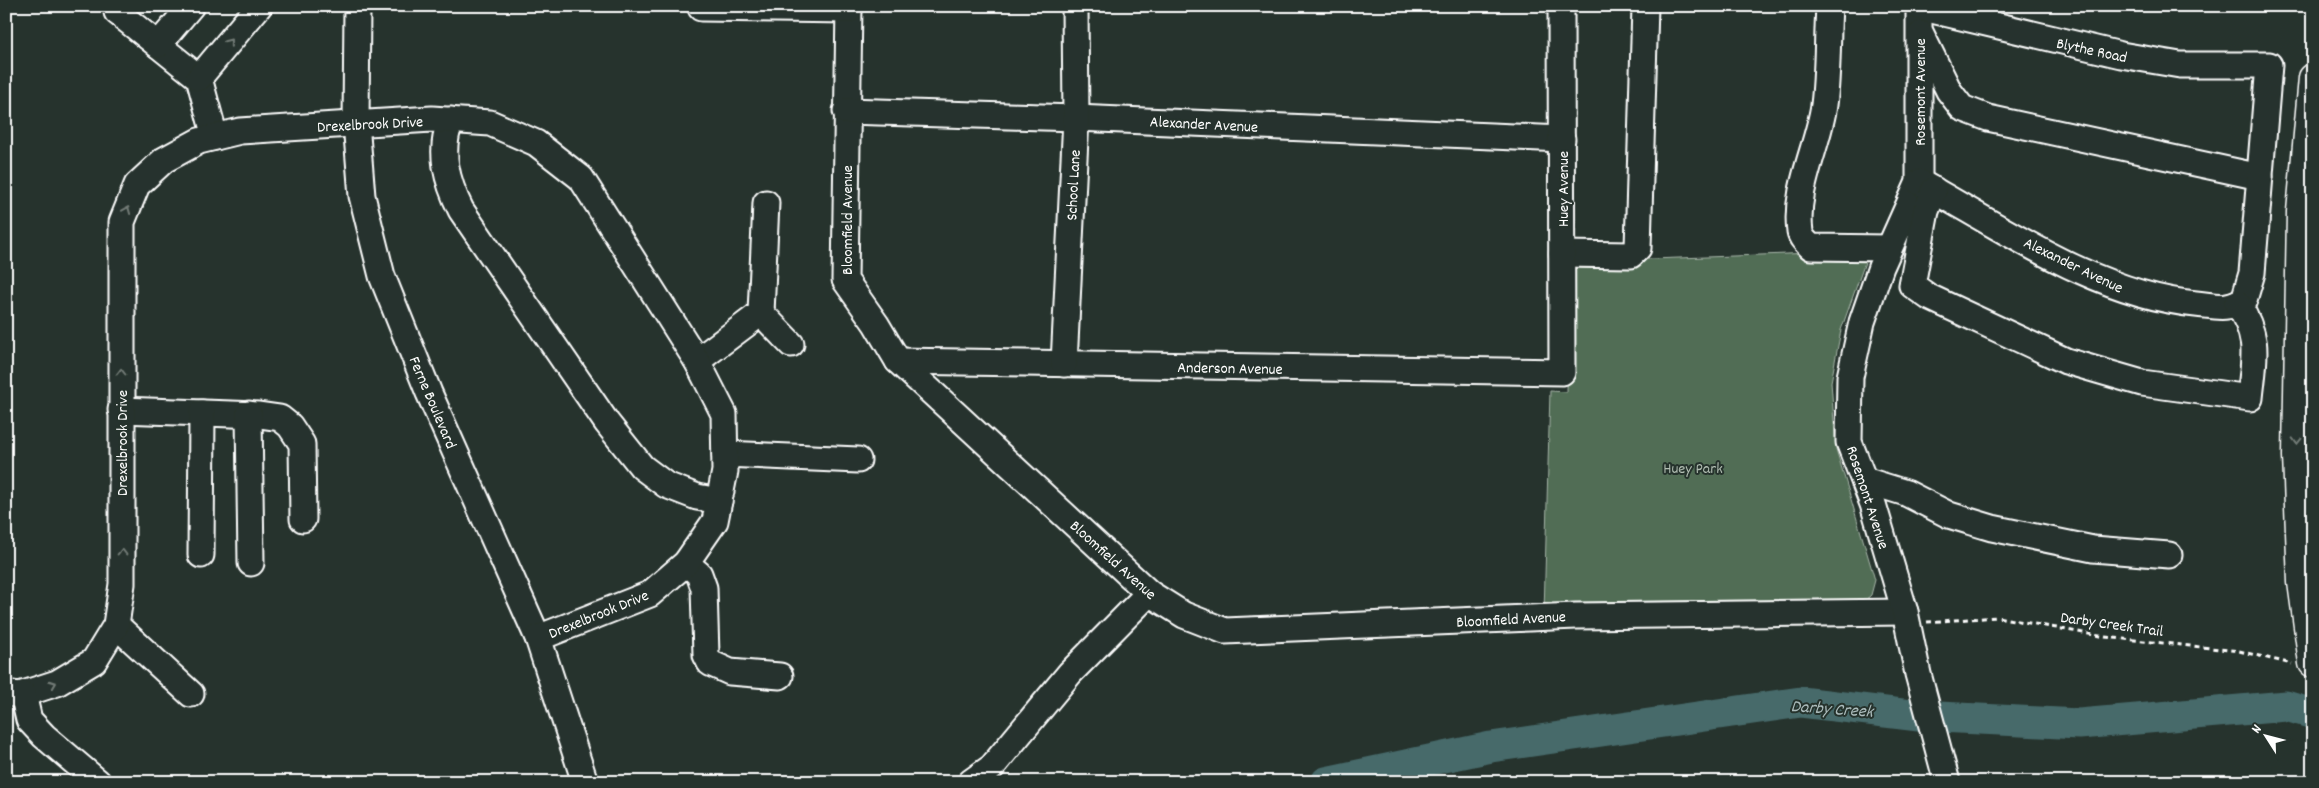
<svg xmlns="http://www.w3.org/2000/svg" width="2319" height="788" viewBox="0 0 2319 788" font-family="Dekko,sans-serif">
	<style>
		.green { fill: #516d55; stroke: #a8b6aa }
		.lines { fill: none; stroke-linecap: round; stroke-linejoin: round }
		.river { stroke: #466a6b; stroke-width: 31 }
		.minor-casing { stroke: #fff; stroke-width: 29 }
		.major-casing { stroke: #fff; stroke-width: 31 }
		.path { stroke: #fff; stroke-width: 3; stroke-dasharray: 5 4; stroke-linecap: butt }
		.minor { stroke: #26332d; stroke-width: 25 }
		.major { stroke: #26332d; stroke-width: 28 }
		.oneway { stroke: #727a76 }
		.labels { text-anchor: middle; stroke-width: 4; stroke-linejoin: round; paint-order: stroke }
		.street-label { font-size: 16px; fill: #fff; stroke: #26332d }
		.park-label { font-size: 16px; fill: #b1bdb2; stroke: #26332d }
		.water-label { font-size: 18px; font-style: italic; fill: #acbcbc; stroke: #26332d }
	</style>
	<rect width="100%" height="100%" fill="#26332d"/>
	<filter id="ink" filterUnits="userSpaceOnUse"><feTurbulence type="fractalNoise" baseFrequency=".02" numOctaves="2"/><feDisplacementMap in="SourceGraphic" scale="10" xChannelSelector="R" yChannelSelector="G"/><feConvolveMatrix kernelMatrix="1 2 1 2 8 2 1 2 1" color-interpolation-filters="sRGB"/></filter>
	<g filter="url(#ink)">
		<polygon class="green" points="1869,251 1841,330 1831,382 1836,449 1875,580 1871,595 1855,609 1544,613 1550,391 1567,392 1570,262"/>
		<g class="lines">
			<polyline class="river" points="1326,782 1491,747 1801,702 1919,716 2079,724 2286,706 2313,714"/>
			<g class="minor-casing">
				<g id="minor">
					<polyline points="121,6 117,12 199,78 215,137"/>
					<polyline points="357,6 356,123 362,196 382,276 429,393 538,638 585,782"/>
					<polyline points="849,6 845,280 876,324 898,361 1149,593 1184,615 1225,631 1576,616 1905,612"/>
					<path d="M 1829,6 C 1827,39 1828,73 1824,105 C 1818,147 1794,189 1800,232 C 1801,238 1807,243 1811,247 L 1889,248"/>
					<polyline points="1919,6 1919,182 1881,267 1862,322 1850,377 1849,442 1873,504 1905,612 1918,674 1947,782"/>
					<polyline points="701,8 849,10"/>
					<polyline points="1921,34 1949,91 1962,108 1988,118 2260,177"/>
					<polyline points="158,45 191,6"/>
					<polyline points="199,78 259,6"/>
					<polyline points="846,111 1076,118 1562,139"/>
					<path d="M 451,120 C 438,151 447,182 461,210 L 607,423 L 642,467 L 666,485 L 697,497 L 719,501"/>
					<path d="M 1919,182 C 2004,229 2098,295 2196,304 C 2216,306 2226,310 2244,300 L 2252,273 L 2269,65 L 2180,65 L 2121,55 L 1919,7"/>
					<path d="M 1934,190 L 1926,211 L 1912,285 L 1929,297 L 2066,361 L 2142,383 L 2250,398 C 2254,358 2261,339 2237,303"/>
					<polyline points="1562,254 1631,255 1638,248 1645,6"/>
					<polyline points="761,313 791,344"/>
					<polyline points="697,361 761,313 766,203"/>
					<polyline points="898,361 1562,372 1561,6"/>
					<polyline points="1064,364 1076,118 1075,6"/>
					<polyline points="121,410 259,415 280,418 290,426 302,444 303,519"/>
					<polyline points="249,414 251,563"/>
					<polyline points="725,454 858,460"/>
					<polyline points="1864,480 1906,493 1949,515 1992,528 2093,549 2169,555"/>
					<polyline points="201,555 202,413"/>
					<polyline points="686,563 699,574 704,588 706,655 710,663 730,672 780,676"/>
					<polyline points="116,625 191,694"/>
					<polyline points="6,693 20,695 57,683 94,661 116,625 122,584 122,222 137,185 164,160 199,141 240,131 432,119 490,123 536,143 581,178 697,361 724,414 725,471 715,521 686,563 650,594 538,638"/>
					<polyline points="23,694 29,720 44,736 98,782"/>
					<polyline points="971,782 992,767 1070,673 1149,593"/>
				</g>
			</g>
			<g class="major-casing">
				<polyline id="major" points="2313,78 2301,212 2297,456 2302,582 2313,663"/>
			</g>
			<polyline class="path" points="1927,622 1997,617 2105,637 2239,651 2292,664"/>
			<use href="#minor" class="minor"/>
			<use href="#major" class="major"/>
		</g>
		<defs><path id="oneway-chevron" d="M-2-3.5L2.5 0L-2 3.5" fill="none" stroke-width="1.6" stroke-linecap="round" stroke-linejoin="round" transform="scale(1.25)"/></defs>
		<g class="oneway">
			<use href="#oneway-chevron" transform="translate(229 42) rotate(-51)"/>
			<use href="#oneway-chevron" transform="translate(127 210) rotate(-68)"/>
			<use href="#oneway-chevron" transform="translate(121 372) rotate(-90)"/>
			<use href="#oneway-chevron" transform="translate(2297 441) rotate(91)"/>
			<use href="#oneway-chevron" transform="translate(122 552) rotate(-90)"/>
			<use href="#oneway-chevron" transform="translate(53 684) rotate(-21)"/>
		</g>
	</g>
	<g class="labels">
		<g class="street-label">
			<text transform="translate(2092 49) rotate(12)" y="6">Blythe Road</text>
			<text transform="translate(1919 92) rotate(-90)" y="6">Rosemont Avenue</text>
			<text transform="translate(370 123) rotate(-3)" y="6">Drexelbrook Drive</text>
			<text transform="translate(1204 123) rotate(3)" y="6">Alexander Avenue</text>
			<text transform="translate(1072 185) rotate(-87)" y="6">School Lane</text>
			<text transform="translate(1562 189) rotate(-90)" y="6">Huey Avenue</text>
			<text transform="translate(846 220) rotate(-90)" y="6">Bloomfield Avenue</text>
			<text transform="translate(2074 264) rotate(26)" y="6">Alexander Avenue</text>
			<text transform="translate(1230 367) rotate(1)" y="6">Anderson Avenue</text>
			<text transform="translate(434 402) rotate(67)" y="6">Ferne Boulevard</text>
			<text transform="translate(121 443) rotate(-90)" y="6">Drexelbrook Drive</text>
			<text transform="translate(1869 497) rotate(72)" y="6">Rosemont Avenue</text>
			<text transform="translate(1114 559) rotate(42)" y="6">Bloomfield Avenue</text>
			<text transform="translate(598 613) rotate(-22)" y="6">Drexelbrook Drive</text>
			<text transform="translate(1511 618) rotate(-3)" y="6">Bloomfield Avenue</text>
			<text transform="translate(2112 623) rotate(8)" y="6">Darby Creek Trail</text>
		</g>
		<g class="park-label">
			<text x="1693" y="473">Huey Park</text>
		</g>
		<g class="water-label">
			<text transform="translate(1832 708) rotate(4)" y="6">Darby Creek</text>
		</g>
	</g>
	<rect width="2319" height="788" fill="none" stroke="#26332d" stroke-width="25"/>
	<rect x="12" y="12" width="2294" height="763" fill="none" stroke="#fff" stroke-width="2" filter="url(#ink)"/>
	<g transform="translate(2266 736) rotate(306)" stroke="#26332d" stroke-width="4" paint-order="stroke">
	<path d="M0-4L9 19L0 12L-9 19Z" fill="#ffffff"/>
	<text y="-8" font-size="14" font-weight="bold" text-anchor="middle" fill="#ffffff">N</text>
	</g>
</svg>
